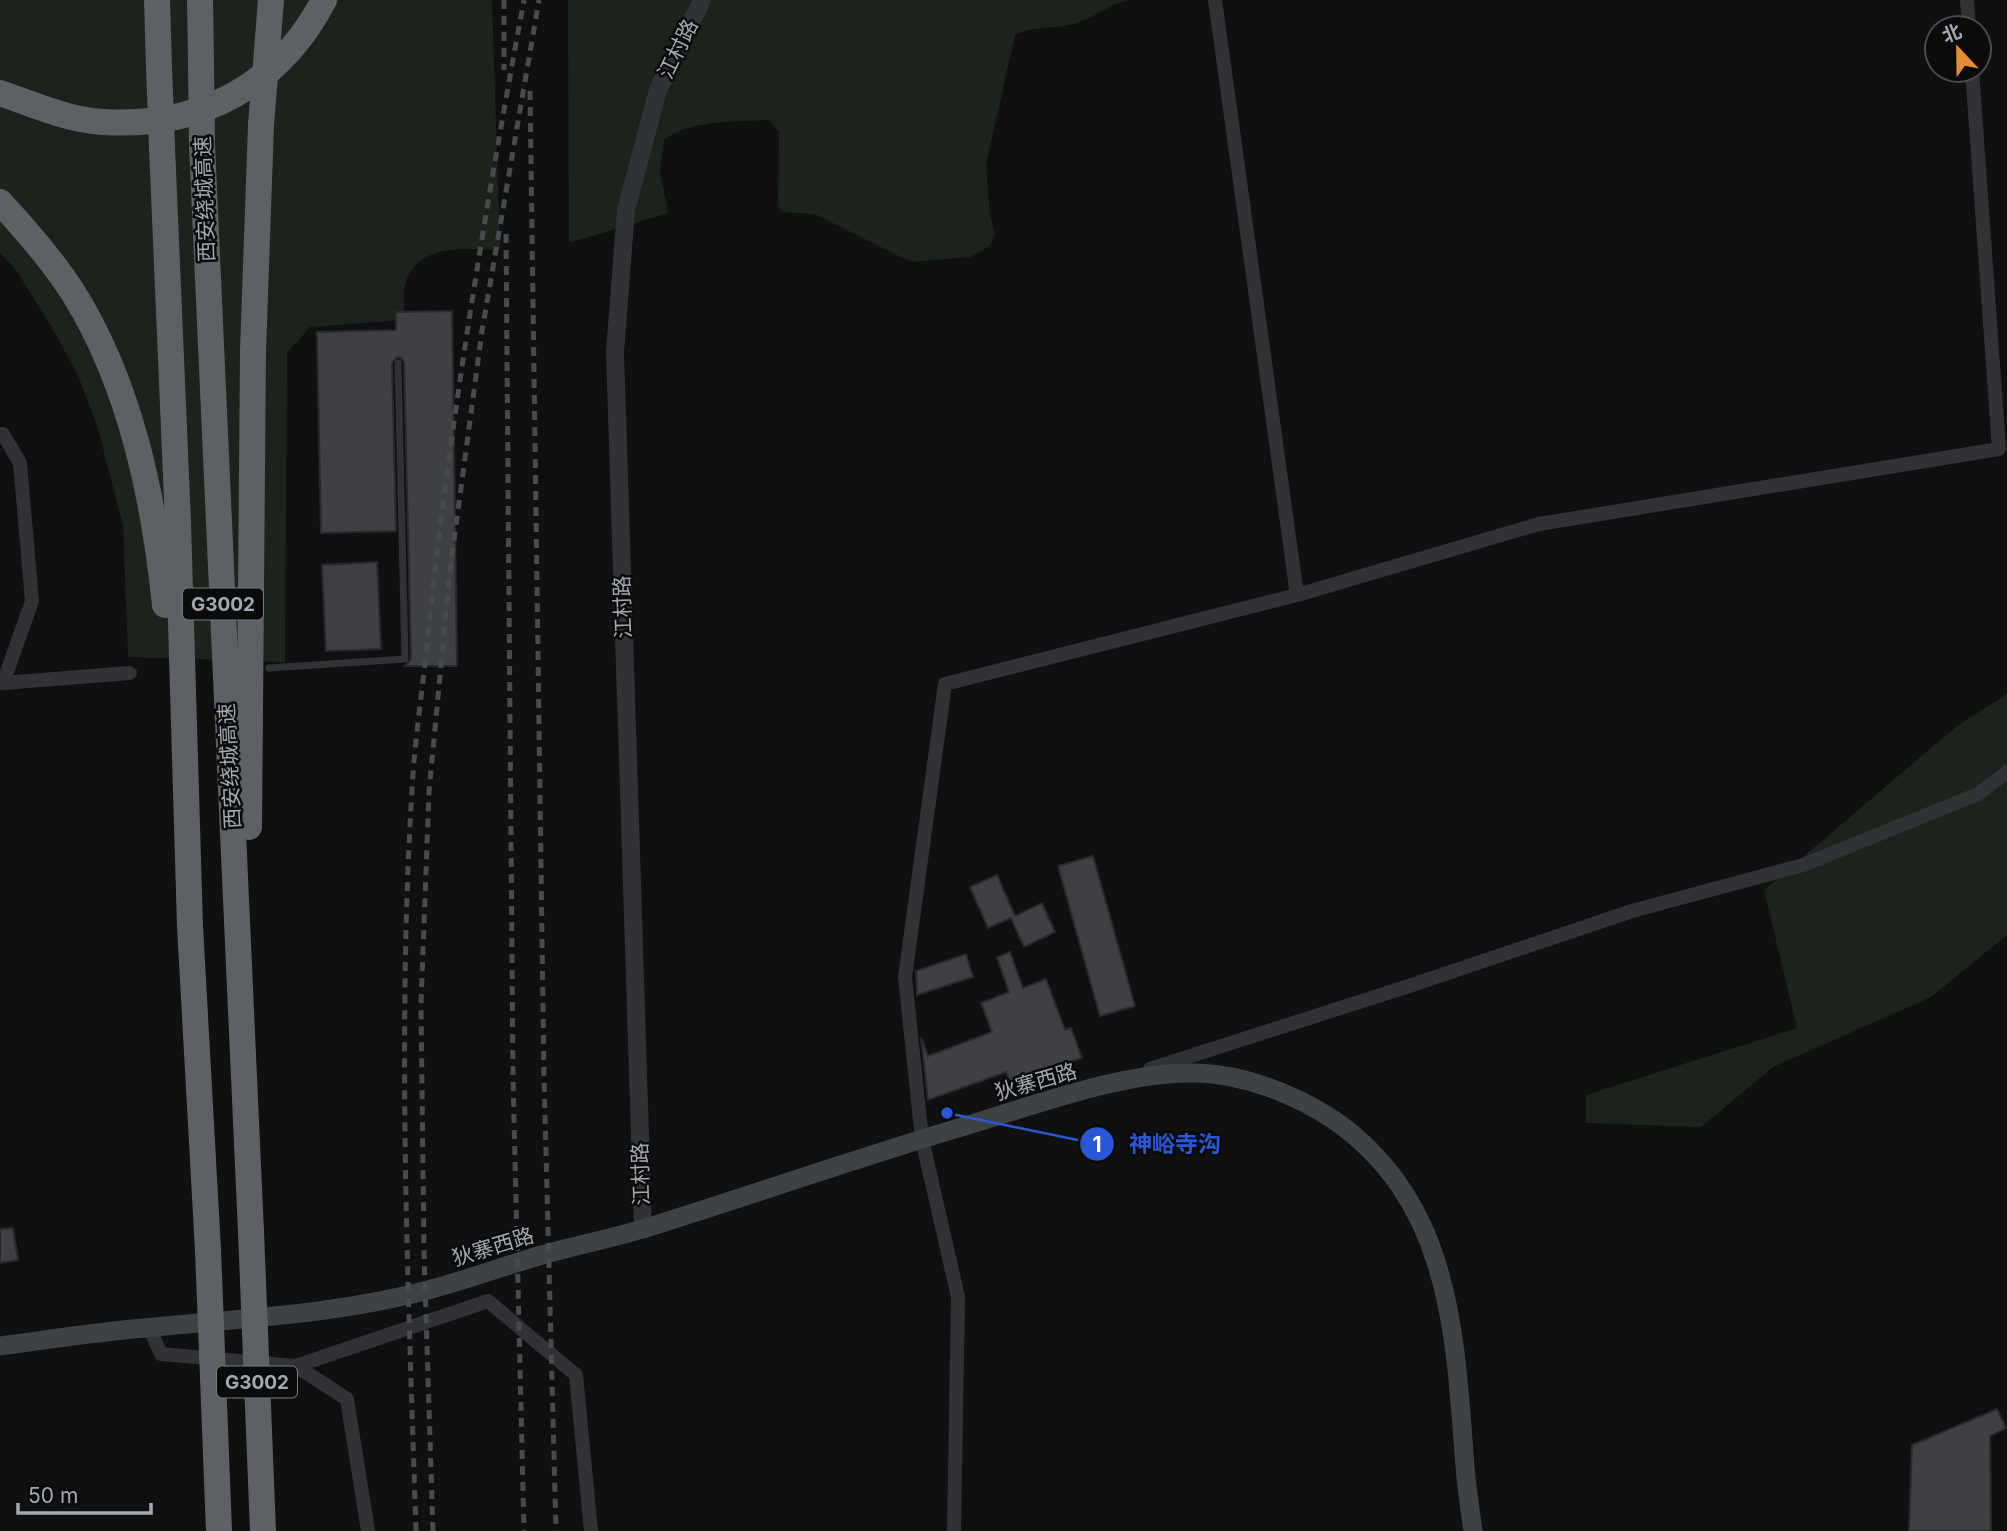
<svg xmlns="http://www.w3.org/2000/svg" width="2007" height="1531" viewBox="0 0 2007 1531" font-family="Inter,'Noto Sans SC',sans-serif">
	<style>
		.green { fill: #1c231c }
		.building { fill: #3f4044; stroke: #2a2a2d; stroke-width: 2 }
		.lines { fill: none; stroke-linecap: round; stroke-linejoin: round }
		.service { stroke: #313235; stroke-width: 7 }
		.minor { stroke: #313235; stroke-width: 14 }
		.tertiary { stroke: #313235; stroke-width: 18 }
		.secondary { stroke: #3f4245; stroke-width: 19 }
		.motorway { stroke: #5d6166; stroke-width: 26 }
		.rail { stroke: #484b4e; stroke-width: 5; stroke-dasharray: 9 7; stroke-linecap: butt }
		.motorway-bridge { stroke: #5d6166; stroke-width: 26 }
		.labels { text-anchor: middle; stroke-width: 5; stroke-linejoin: round; paint-order: stroke }
		.shield { fill: #0b0b0c; stroke: #757a80; stroke-width: 2 }
		.shield-label { font-size: 19px; font-weight: bold; fill: #a2a9b1 }
		.street-label { font-size: 21px; fill: #a2a9b1; stroke: #0b0b0c }
		.leader { fill: none; stroke: #2a57d4; stroke-width: 2.5 }
		.callout-dot { fill: #2a57d4; stroke: #0b0b0c; stroke-width: 2.5 }
		.mark-label { font-size: 21px; text-anchor: middle; font-weight: bold; fill: #fff }
		.callout-label { font-size: 23px; text-anchor: middle; font-weight: bold; fill: #2a57d4; stroke: #0b0b0c; stroke-width: 5; stroke-linejoin: round; paint-order: stroke }
	</style>
	<rect width="100%" height="100%" fill="#101011"/>
	<g class="green">
		<path d="M 0,0 L 492,0 L 500,250 C 467,249 421,242 406,281 C 402,292 405,308 404,320 L 310,327 L 287,353 L 285,662 L 128,657 L 123,526 L 98,429 L 78,375 L 52,328 L 16,270 L 0,253 Z"/>
		<path d="M 568,0 L 1130,0 C 1108,4 1091,21 1069,25 C 1051,29 1032,26 1015,35 L 986,165 L 990,215 L 995,234 L 990,246 L 970,257 L 911,262 L 815,214 L 781,212 L 778,205 L 779,132 L 769,120 C 738,121 688,120 664,140 L 660,171 L 668,213 L 569,243 Z"/>
		<polygon points="2007,694 2007,935 1931,997 1773,1067 1701,1127 1586,1123 1586,1095 1797,1028 1764,890 1957,726"/>
	</g>
	<g class="building">
		<polygon points="452,311 457,666 405,666 411,659 404,362 401,358 397,357 392,363 396,531 321,533 317,332 396,330 396,312"/>
		<polygon points="377,562 381,649 326,651 322,565"/>
		<polygon points="1093,856 1135,1006 1100,1016 1058,866"/>
		<polygon points="997,875 1015,916 1042,903 1055,932 1024,947 1011,918 988,928 970,887"/>
		<polygon points="1010,952 1023,988 1046,979 1065,1030 1071,1028 1082,1058 1011,1083 1006,1072 928,1100 921,1037 928,1056 992,1032 981,1003 1009,992 997,957"/>
		<polygon points="966,954 973,977 917,995 916,971"/>
		<polygon points="13,1228 18,1260 0,1263 0,1229"/>
		<polygon points="1997,1409 2006,1428 1990,1436 1991,1531 1909,1531 1912,1445"/>
	</g>
	<g class="lines">
		<polyline class="service" points="269,668 405,659 398,363"/>
		<g class="minor">
			<polyline points="1215,0 1297,595"/>
			<polyline points="1967,0 1969,28"/>
			<polyline points="0,434 3,434 20,463 32,601 3,683 130,673"/>
			<polyline points="1150,1069 1409,986 1632,911 1803,865 1978,794 2007,772"/>
			<polyline points="149,1327 161,1354 296,1366 347,1399 368,1531"/>
			<polyline points="296,1366 488,1301 576,1375 591,1531"/>
			<polyline points="954,1531 958,1297 922,1139 905,977 945,684 1297,595 1539,524 1999,449 1972,70"/>
		</g>
		<polyline class="tertiary" points="643,1229 615,352 626,210 658,90 702,0"/>
		<path class="secondary" d="M 0,1346 C 52,1339 103,1331 155,1327 C 247,1318 338,1314 428,1290 C 466,1280 504,1266 542,1255 C 577,1245 614,1238 649,1227 C 751,1195 852,1160 955,1129 C 1027,1108 1122,1071 1196,1073 C 1243,1074 1295,1094 1334,1120 C 1453,1203 1455,1338 1465,1467 C 1467,1488 1470,1510 1473,1531"/>
		<g class="motorway">
			<polyline points="157,0 159,67"/>
			<polyline points="200,0 201,62"/>
			<path d="M 0,93 C 32,104 68,120 103,122 C 200,128 279,86 324,0"/>
			<polyline points="202,145 251,1232"/>
			<polyline points="162,147 178,523 190,926 208,1250"/>
			<path d="M 0,202 C 27,231 53,261 74,294 C 131,386 154,499 165,605"/>
			<polyline points="249,827 253,351 261,125"/>
		</g>
		<g class="rail">
			<polyline points="504,0 504,70"/>
			<polyline points="530,91 544,1077 556,1531"/>
			<polyline points="506,234 513,1078 524,1531"/>
			<path d="M 416,1531 C 408,1284 397,1036 412,789 C 415,737 423,686 428,635 C 450,422 485,210 524,0"/>
			<polyline points="433,1531 424,1253 421,1004 429,792 450,570 482,331 539,0"/>
		</g>
		<g class="motorway-bridge">
			<polyline points="201,62 202,145"/>
			<polyline points="159,67 162,147"/>
			<polyline points="261,125 271,0"/>
			<polyline points="251,1232 263,1531"/>
			<polyline points="208,1250 219,1531"/>
		</g>
	</g>
	<g class="labels">
		<g class="shield">
			<rect x="183" y="588.5" width="80" height="31" rx="5"/>
			<rect x="217" y="1366.5" width="80" height="31" rx="5"/>
		</g>
		<g class="shield-label">
			<text x="223" y="611">G3002</text>
			<text x="257" y="1389">G3002</text>
		</g>
		<g class="street-label">
			<text transform="translate(678 49) rotate(-64)" y="7">江村路</text>
			<text transform="translate(205 199) rotate(-92)" y="7">西安绕城高速</text>
			<text transform="translate(623 607) rotate(-92)" y="7">江村路</text>
			<text transform="translate(230 766) rotate(-93)" y="7">西安绕城高速</text>
			<text transform="translate(1036 1082) rotate(-16)" y="7">狄寨西路</text>
			<text transform="translate(641 1174) rotate(-92)" y="7">江村路</text>
			<text transform="translate(493 1247) rotate(-17)" y="7">狄寨西路</text>
		</g>
	</g>
	<path class="leader" d="M947 1113L1097 1144"/>
	<g class="callout-dot">
		<circle cx="947" cy="1113" r="7"/>
		<circle cx="1097" cy="1144" r="18"/>
	</g>
	<g class="mark-label">
		<text x="1097" y="1152">1</text>
	</g>
	<g class="callout-label">
		<text x="1175" y="1152">神峪寺沟</text>
	</g>
	<g transform="translate(1958 49) rotate(338)"><circle r="33" fill="#0b0b0c" stroke="#474a4e" stroke-width="2"/>
	<path d="M0-5L12 26L0 18L-12 26Z" fill="#e58d34"/>
	<text y="-10" font-size="19" font-weight="bold" text-anchor="middle" fill="#a2a9b1">北</text>
	</g>
	<path d="M18 1503v10h133v-10" fill="none" stroke="#a2a9b1" stroke-width="3.5"/>
	<text x="28" y="1503" font-size="21" fill="#a2a9b1" stroke="#0b0b0c" stroke-width="5" paint-order="stroke">50 m</text>
</svg>
